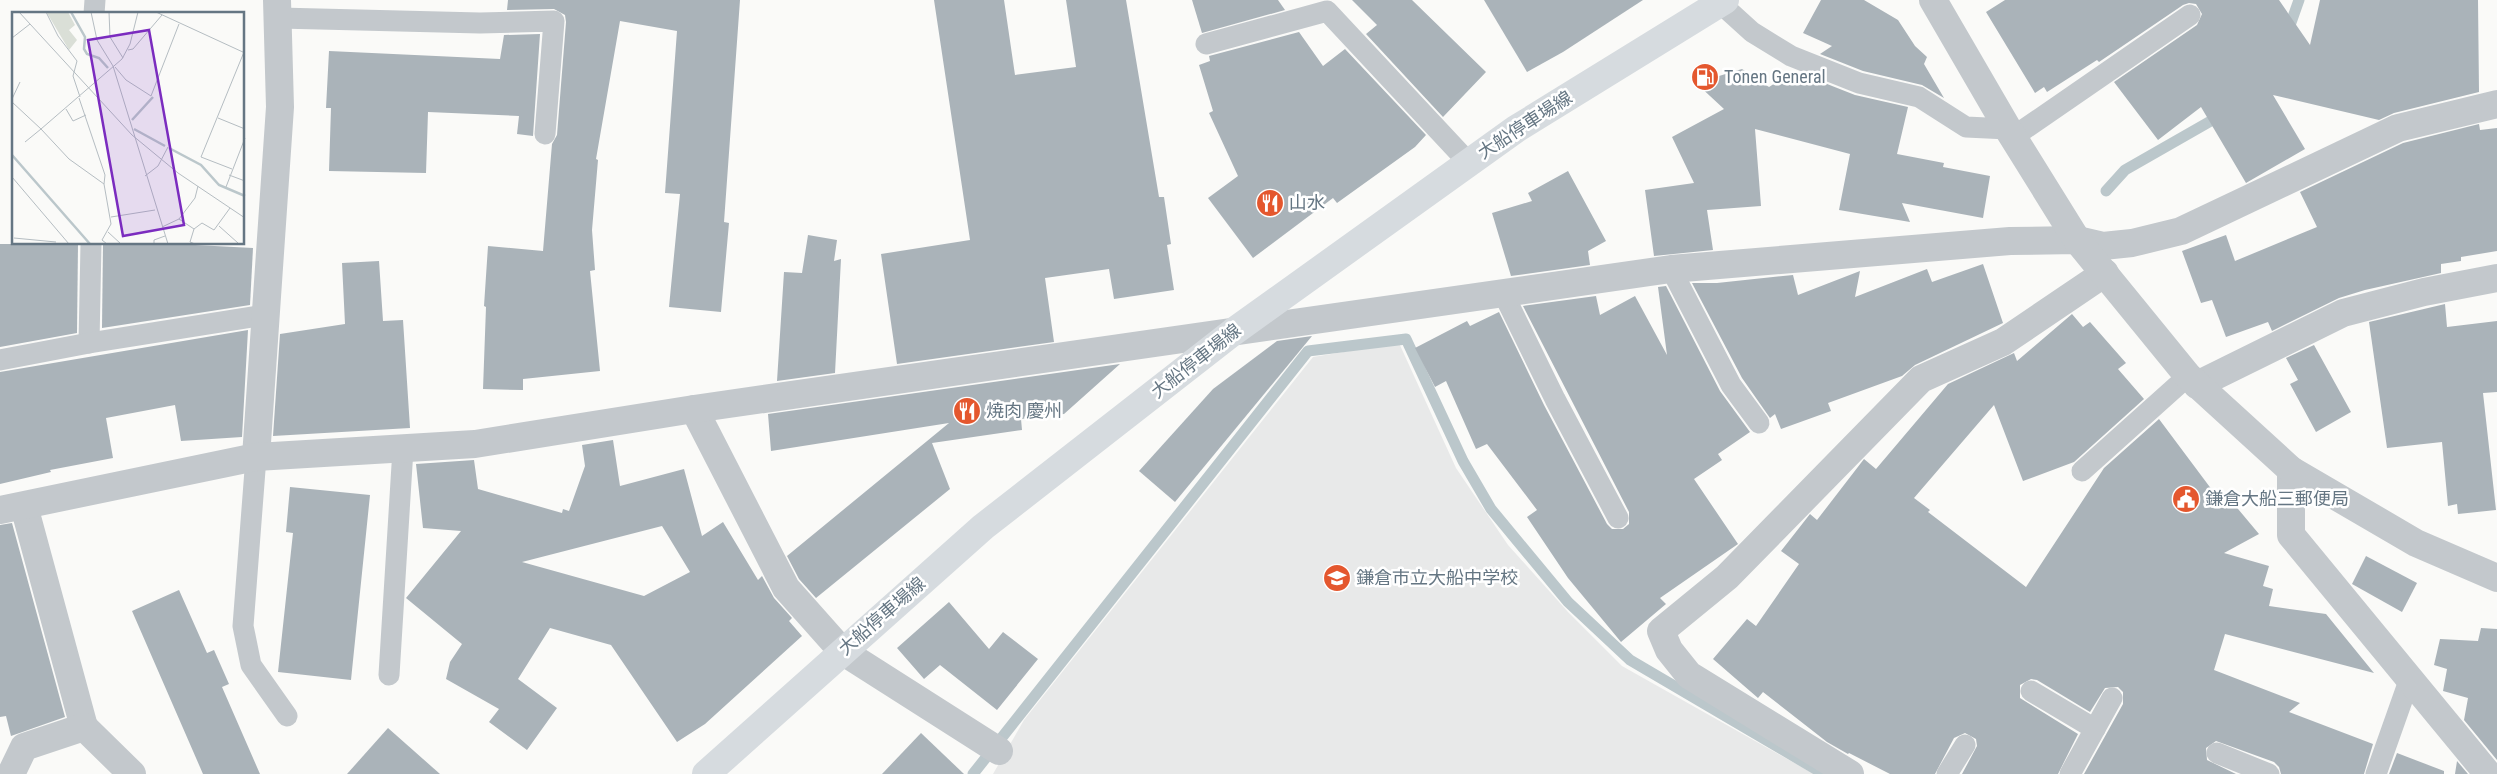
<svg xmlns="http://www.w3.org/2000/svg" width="2497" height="774" viewBox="0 0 2497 774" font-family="'Roboto Condensed','Noto Sans JP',sans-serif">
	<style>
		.built { fill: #e8e9e9 }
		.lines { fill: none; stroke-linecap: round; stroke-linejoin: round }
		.stream { stroke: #bbc7cb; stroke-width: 11 }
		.building { fill: #aab3b9; fill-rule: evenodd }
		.service { stroke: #c3c8cc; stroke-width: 21 }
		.minor { stroke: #c3c8cc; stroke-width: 28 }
		.tertiary { stroke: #c3c8cc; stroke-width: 28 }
		.secondary { stroke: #d6dbdf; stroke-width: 28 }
		.labels { text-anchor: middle; stroke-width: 5; stroke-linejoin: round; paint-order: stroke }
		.poi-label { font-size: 18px; fill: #657683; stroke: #fff; text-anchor: start }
		.street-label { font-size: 18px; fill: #657683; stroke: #fff }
		.inset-river { fill: none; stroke: #bbc7cb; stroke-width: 2.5 }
		.inset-road { fill: none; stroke: #b5bdc2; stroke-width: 1 }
		.view { fill: #7b2cbf; fill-opacity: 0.15; stroke: #7b2cbf; stroke-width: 2.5 }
		.inset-edge { fill: none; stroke: #657683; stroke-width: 2.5 }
	</style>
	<rect width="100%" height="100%" fill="#fafaf8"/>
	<polygon class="built" points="1399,343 1456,468 1508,545 1568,612 1622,666 1814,774 993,774 1024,720 1313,357"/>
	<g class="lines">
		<g class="stream">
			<polyline points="2287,34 2299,0"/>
			<polyline points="2106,191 2125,170 2223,114"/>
			<polyline points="973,774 1308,351 1406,339 1463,461 1491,509 1568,602 1630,660 1824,774"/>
		</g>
	</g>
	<g class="building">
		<polygon points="508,0 740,0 724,222 729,223 721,312 669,307 680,194 665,193 677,31 620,21 596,159 598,160 592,230 595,270 590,271 600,371 523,379 523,390 483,389 486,307 484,306 488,246 543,251 552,144 557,135 566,22 565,15 554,9 507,10"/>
		<polygon points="934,0 1004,0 1015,75 1076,67 1066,0 1126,0 1159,197 1164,197 1171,244 1167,245 1174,290 1114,299 1109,269 1045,278 1054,342 897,364 881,254 970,240"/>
		<polygon points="1192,0 1278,0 1285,10 1202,33"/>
		<polygon points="1352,0 1412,0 1486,72 1443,117 1366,34 1377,25"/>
		<polygon points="1484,0 1643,0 1563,52 1527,72"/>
		<polygon points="1821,0 1864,0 1898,20 1915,46 1927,57 1924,64 1944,98 1922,85 1863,71 1820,54 1832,46 1803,33"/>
		<polygon points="2005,0 2279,0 2310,45 2320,0 2478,0 2479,92 2394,113 2379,120 2273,95 2305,149 2246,183 2201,107 2158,140 2114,82 2197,25 2202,14 2196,4 2189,3 2183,5 2099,62 2097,60 2047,92 2044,87 2035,93 1986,12"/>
		<polygon points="1299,32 1323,66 1345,49 1426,135 1415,147 1337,203 1333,198 1253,258 1208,198 1238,176 1209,113 1213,111 1199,65 1210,61 1209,56"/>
		<polygon points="540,34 533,136 517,134 519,116 428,112 426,173 329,171 331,108 326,108 329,51 500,59 504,35"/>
		<polygon points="1742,69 1769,87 1794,71 1855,95 1908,107 1897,154 1944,163 1943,167 1990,176 1983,218 1902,203 1910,222 1839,210 1850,154 1755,129 1761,206 1707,210 1713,250 1654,256 1645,190 1694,183 1672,137 1724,109 1696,83"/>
		<polygon points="2479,124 2480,130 2497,128 2497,251 2461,257 2461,261 2441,264 2441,273 2365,290 2339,298 2272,331 2268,322 2226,337 2212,300 2201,303 2182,251 2226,235 2235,261 2317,227 2300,192 2403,143"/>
		<polygon points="1568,171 1606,241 1588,251 1590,265 1511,276 1492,213 1532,201 1528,193"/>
		<polygon points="808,235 837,240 834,261 841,259 835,373 777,381 784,272 802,273"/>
		<polygon points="0,244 78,244 77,333 0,347"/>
		<polygon points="103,244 176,244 253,248 250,305 102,328"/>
		<polygon points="379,261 383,321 403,320 410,428 273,436 280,334 345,324 342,263"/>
		<polygon points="1983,264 2003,323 1915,365 1902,376 1828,403 1831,411 1781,429 1775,414 1770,418 1742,378 1692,283 1717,283 1793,275 1798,295 1860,271 1855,297 1927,269 1932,282"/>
		<polygon points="1666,286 1720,391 1750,432 1718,454 1722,460 1694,479 1738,544 1660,598 1666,604 1621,642 1568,578 1527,517 1537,510 1487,444 1476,449 1446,381 1435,387 1415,348 1467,321 1470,326 1499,312 1544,405 1607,524 1612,529 1623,529 1629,524 1629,512 1523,306 1596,296 1600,315 1635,296 1667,355 1658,287"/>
		<polygon points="2445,304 2447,327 2497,321 2497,392 2483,393 2496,510 2458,514 2457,504 2448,506 2442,442 2387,448 2369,322"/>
		<polygon points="2072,314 2083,327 2090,322 2126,363 2118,369 2144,399 2074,462 2023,481 1994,405 1914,498 1930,510 1928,512 2026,587 2104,468 2159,419 2221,502 2228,497 2259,534 2224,553 2269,566 2263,586 2273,589 2269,606 2326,614 2374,673 2225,634 2214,670 2300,703 2289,712 2373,744 2364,774 2281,774 2279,767 2274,762 2216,741 2206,748 2207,760 2236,774 2084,774 2123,704 2123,692 2118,687 2105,688 2090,712 2037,680 2031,679 2020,685 2020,698 2078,734 2058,774 1962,774 1977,746 1976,739 1965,733 1954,738 1935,774 1890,774 1849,753 1848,754 1827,742 1763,692 1758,698 1713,659 1747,619 1756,626 1799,564 1781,551 1810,514 1817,520 1864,459 1876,469 1948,384 2014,353 2017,361"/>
		<polygon points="248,330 242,437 181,441 175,405 106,418 113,458 50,470 51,472 0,484 0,372"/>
		<polygon points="1312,336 1175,502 1139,471 1213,389 1277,341"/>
		<polygon points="2314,345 2351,412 2316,432 2290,384 2298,380 2286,358"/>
		<polygon points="1120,364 1064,414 1021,419 1022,430 932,443 950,489 816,598 799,579 787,556 949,423 771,451 768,414"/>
		<path d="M 613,440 L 620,486 L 684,469 L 702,536 L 723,522 L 758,580 L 762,576 L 774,598 L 792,618 L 789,621 L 802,636 L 705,724 L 677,742 L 611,645 L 550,628 L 518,679 L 557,708 L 527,750 L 489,722 L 499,709 L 446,679 L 450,662 L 462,644 L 406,598 L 461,531 L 423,528 L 416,464 L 474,460 L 478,489 L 562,513 L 563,509 L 569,511 L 585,466 L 582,445 ZM 662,526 L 690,572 L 644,596 L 522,562 Z"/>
		<polygon points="290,487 370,495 351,680 278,672 293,533 286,532"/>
		<polygon points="12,523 65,717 11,736 6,716 0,717 0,525"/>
		<polygon points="2366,556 2417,583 2402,612 2352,584"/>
		<polygon points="179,590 207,653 214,650 229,684 222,687 260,774 203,774 132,611"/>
		<polygon points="949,602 989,649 1003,632 1038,659 997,710 940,665 924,679 897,648"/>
		<polygon points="2481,628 2497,629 2497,760 2464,720 2468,698 2443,691 2447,669 2434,665 2440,639 2478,641"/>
		<polygon points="388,728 440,774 347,774"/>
		<polygon points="921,733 964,774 882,774"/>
		<polygon points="2397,753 2444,771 2444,774 2389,774"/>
		<polygon points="2457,761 2468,774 2455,774"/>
	</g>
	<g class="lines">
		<g class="service">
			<polyline points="1720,3 1752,32 1791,56 1859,83 1919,97 1966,127 2008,129"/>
			<polyline points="94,14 95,0"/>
			<polyline points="279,18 480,23 554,21 545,134"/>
			<polyline points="1206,44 1327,11 1468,162"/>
			<polyline points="2013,137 2190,15"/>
			<polyline points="1671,269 1731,385 1759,423"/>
			<polyline points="1503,293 1555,399 1618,518"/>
			<polyline points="89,343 91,244"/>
			<polyline points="0,360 89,343 265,315"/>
			<polyline points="256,457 243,626 251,665 287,716"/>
			<polyline points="2082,471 2188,376"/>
			<polyline points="389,675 403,449"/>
			<polyline points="2031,691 2095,729"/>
			<polyline points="2217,753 2269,774"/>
			<polyline points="1947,774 1965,745"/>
			<polyline points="2070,774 2112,698"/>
			<polyline points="2376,774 2410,678"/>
		</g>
		<g class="minor">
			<polyline points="2197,385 2343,313 2424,292 2497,278"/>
			<polyline points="694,409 786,588 842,651 999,751"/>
			<polyline points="256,457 280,107 277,0"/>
			<polyline points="2291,470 2291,535 2488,774"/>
			<polyline points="24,506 84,727"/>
			<polyline points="0,510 256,457 475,444 694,409 1671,269 2010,241 2077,240 2103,246 2132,243 2181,231 2398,128 2497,104"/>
			<polyline points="11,774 24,747 84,727 132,774"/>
			<polyline points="1850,774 1689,675 1669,650 1661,631 1727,577 1921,379 2003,342 2105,273"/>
		</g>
		<polyline class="tertiary" points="1933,0 2008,129 2077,240 2188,376 2291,470 2416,543 2497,578"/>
		<polyline class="secondary" points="706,774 983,527 1233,332 1516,129 1725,0"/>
	</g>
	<defs>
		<g id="fuel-disc" transform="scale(1.4375)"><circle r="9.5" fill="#e4572e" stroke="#fff"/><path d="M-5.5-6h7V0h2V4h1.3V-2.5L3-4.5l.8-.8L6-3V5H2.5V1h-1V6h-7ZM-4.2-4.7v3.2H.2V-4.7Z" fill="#fff"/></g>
		<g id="restaurant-disc" transform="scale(1.4375)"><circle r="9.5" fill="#e4572e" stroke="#fff"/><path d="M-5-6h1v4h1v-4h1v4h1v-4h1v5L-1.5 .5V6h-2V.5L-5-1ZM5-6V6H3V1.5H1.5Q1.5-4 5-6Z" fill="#fff"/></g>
		<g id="civic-disc" transform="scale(1.4375)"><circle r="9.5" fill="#e4572e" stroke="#fff"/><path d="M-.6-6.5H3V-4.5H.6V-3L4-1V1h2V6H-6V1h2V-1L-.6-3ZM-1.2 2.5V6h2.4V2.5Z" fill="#fff"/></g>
		<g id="school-disc" transform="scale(1.4375)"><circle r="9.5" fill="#e4572e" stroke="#fff"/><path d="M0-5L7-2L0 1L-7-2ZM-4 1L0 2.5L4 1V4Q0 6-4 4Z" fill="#fff"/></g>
	</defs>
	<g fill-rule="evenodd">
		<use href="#fuel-disc" x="1705" y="77"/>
		<use href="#restaurant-disc" x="1270" y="203"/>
		<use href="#restaurant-disc" x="967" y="411"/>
		<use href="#civic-disc" x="2186" y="499"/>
		<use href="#school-disc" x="1337" y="578"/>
	</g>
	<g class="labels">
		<g class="poi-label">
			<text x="1724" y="83">Tonen General</text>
			<text x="1289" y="209">山水</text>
			<text x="986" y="417">焼肉 慶州</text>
			<text x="2205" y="505">鎌倉大船三郵便局</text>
			<text x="1356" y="584">鎌倉市立大船中学校</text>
		</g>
		<g class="street-label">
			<text transform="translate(1525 125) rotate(-33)" y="6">大船停車場線</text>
			<text transform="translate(1196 361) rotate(-38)" y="6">大船停車場線</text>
			<text transform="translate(882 616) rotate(-41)" y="6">大船停車場線</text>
		</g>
	</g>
	<g transform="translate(12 12)">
		<rect width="232" height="232" fill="#fafaf8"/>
		<path d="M 56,0 L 63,13 L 57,18 L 65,28 L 57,38 L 35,1 Z" fill="#dadfd7"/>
		<path class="inset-river" d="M 59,0 L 73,25 L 72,37 L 75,42 L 87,46 L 96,56M 120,108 L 141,85M 122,117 L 153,134M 157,136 L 189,153 L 207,173 L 233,184M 0,143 L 78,232"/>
		<path class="inset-road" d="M 7,0 L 120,123 L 166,161 L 233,206M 34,0 L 46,24 L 65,49 L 61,64 L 68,85M 79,0 L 85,28 L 101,54 L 156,232M 97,0 L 98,25 L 111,46M 144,0 L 233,41M 0,26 L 18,12M 116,38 L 121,37 L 150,3M 103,55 L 114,68 L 139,84 L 167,12M 67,86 L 93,163 L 92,172M 0,87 L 8,70M 0,90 L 29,117 L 13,130M 54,97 L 61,109 L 74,103M 206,106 L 233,117M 220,157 L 189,145 L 232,40M 217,163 L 233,169M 133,164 L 146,154 L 156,135M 0,165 L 57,232M 214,175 L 233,126M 99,205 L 143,198M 207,214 L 226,231M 150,215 L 167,207M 182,217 L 190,211 L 202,218 L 218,196M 96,220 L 109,232M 2,226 L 44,230M 95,232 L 90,228 L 99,212 L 92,172 L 57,147 L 29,117 L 110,47 L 118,32 L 126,0M 142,232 L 142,228 L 153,224M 183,232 L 178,230 L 182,217 L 167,207 L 183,186 L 186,174"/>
		<path class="view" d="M 137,18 L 172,213 L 111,224 L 76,28 Z"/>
		<rect width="232" height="232" class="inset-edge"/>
	</g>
</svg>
